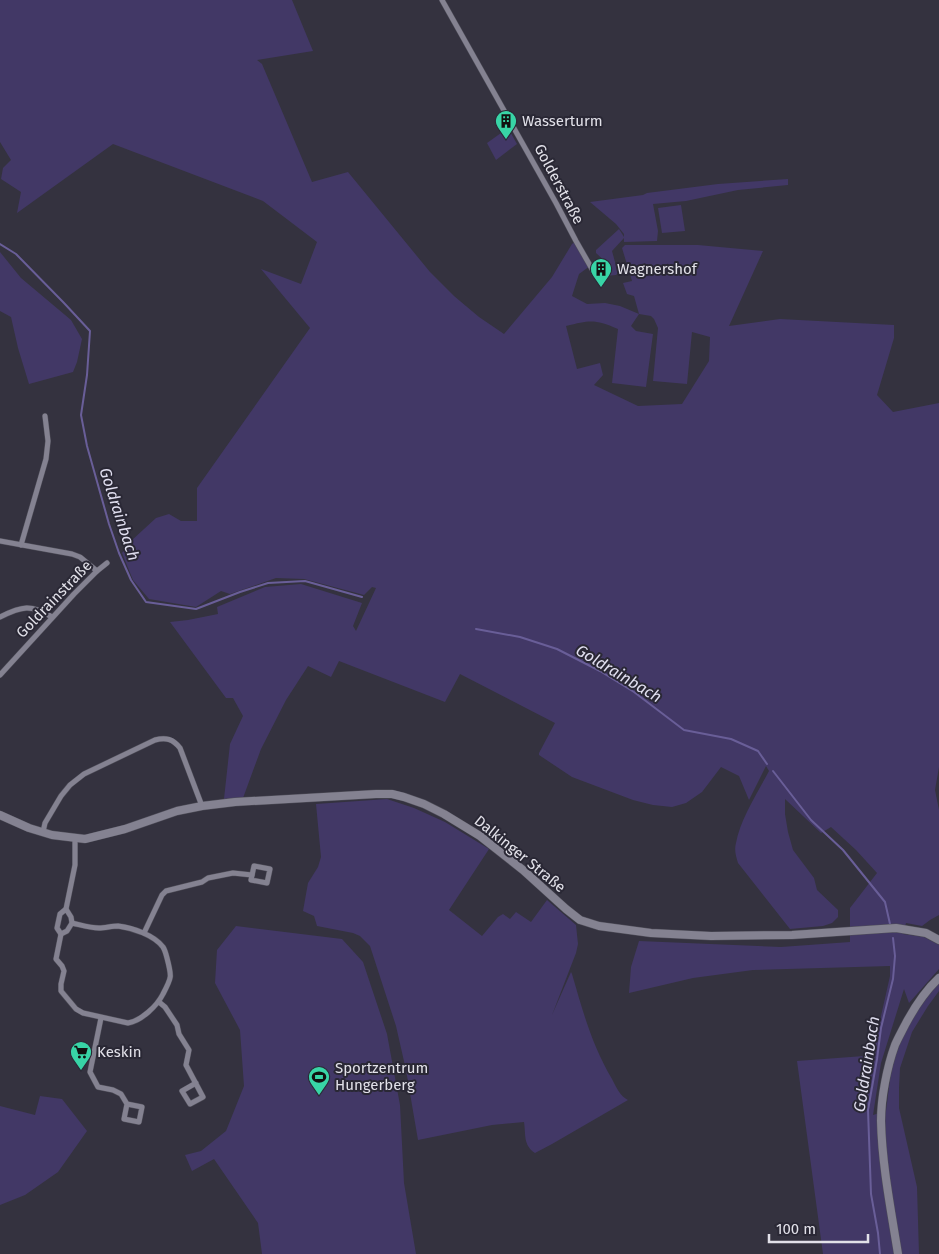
<svg xmlns="http://www.w3.org/2000/svg" width="939" height="1254" viewBox="0 0 939 1254" font-family="'Fira Sans',sans-serif">
	<style>
		.green { fill: #423866; fill-rule: evenodd }
		.lines { fill: none; stroke-linecap: round; stroke-linejoin: round }
		.stream { stroke: #695e98; stroke-width: 2 }
		.street-casing { stroke: #4f4e59; stroke-width: 6 }
		.secondary-casing { stroke: #4f4e59; stroke-width: 9 }
		.street { stroke: #848291; stroke-width: 5 }
		.secondary { stroke: #848291; stroke-width: 8 }
		.labels { text-anchor: middle; stroke-width: 4; stroke-linejoin: round; paint-order: stroke }
		.poi-label { font-size: 15px; fill: #e2e1e9; stroke: #2a2835; text-anchor: start }
		.street-label { font-size: 15px; fill: #e2e1e9; stroke: #2a2835 }
		.water-label { font-size: 16px; font-style: italic; fill: #e1dff0; stroke: #2a2835 }
	</style>
	<rect width="100%" height="100%" fill="#34323f"/>
	<g class="green">
		<path d="M 0,0 L 292,0 L 313,51 L 257,60 L 262,64 L 312,182 L 348,172 L 430,272 L 454,296 L 479,317 L 504,334 L 552,277 L 572,244 L 576,241 L 590,266 L 579,274 L 572,296 L 587,304 L 605,303 L 620,306 L 639,314 L 634,296 L 627,294 L 623,283 L 632,281 L 622,248 L 625,245 L 698,245 L 763,251 L 729,326 L 780,319 L 894,325 L 894,338 L 877,395 L 893,412 L 939,403 L 939,767 L 935,790 L 939,810 L 939,915 L 930,920 L 922,926 L 906,923 L 903,934 L 924,937 L 939,945 L 939,969 L 909,1003 L 904,989 L 881,1063 L 873,1115 L 886,1111 C 888,1097 889,1082 892,1069 C 900,1035 917,1009 939,983 L 939,991 L 928,1006 L 912,1032 L 900,1068 L 899,1088 L 899,1108 L 917,1187 L 919,1254 L 823,1254 L 797,1061 L 864,1056 L 869,1061 L 870,1065 L 890,976 L 890,966 L 753,970 L 693,978 L 629,993 L 631,967 L 639,941 L 781,947 L 850,942 L 850,908 L 877,873 L 856,850 L 831,827 L 821,833 L 785,799 L 785,814 L 788,832 L 793,850 L 814,878 L 817,890 L 838,910 L 838,917 L 832,923 L 823,926 L 790,929 L 738,863 C 736,856 734,850 736,843 C 740,820 758,792 769,771 L 766,766 L 749,800 L 739,776 L 721,767 L 702,792 L 686,803 L 672,807 L 653,805 L 633,800 L 572,777 L 539,755 L 539,753 L 555,723 L 460,674 L 445,702 L 339,661 L 331,677 L 308,666 L 286,700 L 261,749 L 243,798 L 224,799 L 230,744 L 243,716 L 233,698 L 226,698 L 170,622 L 188,620 L 218,614 L 217,607 L 265,587 L 301,584 L 362,603 L 353,626 L 356,631 L 376,588 L 372,587 L 364,595 L 304,579 L 276,578 L 230,594 L 221,591 L 196,607 L 149,599 L 133,580 L 122,553 L 131,541 L 156,518 L 169,514 L 181,521 L 197,521 L 197,488 L 310,328 L 261,269 L 301,284 L 317,242 L 263,201 L 113,144 L 17,213 L 21,192 L 1,179 L 3,168 L 11,160 L 0,142 ZM 639,314 L 651,316 L 654,319 L 658,328 L 653,381 L 687,384 L 692,332 L 710,337 L 709,361 L 682,404 L 638,406 L 594,385 L 603,375 L 600,363 L 577,369 L 566,326 C 590,320 595,319 618,329 L 612,383 L 646,387 L 653,334 L 636,331 L 631,326 Z"/>
		<polygon points="508,128 517,144 496,160 487,143"/>
		<polygon points="788,179 788,185 738,190 686,201 653,204 658,231 657,241 624,242 624,238 612,251 618,273 616,275 605,276 604,271 609,265 596,253 596,250 619,229 624,237 624,234 616,224 590,202 643,195 647,193 718,184"/>
		<polygon points="681,205 685,231 662,233 658,208"/>
		<polygon points="0,252 21,278 71,320 82,339 77,362 73,372 29,384 18,348 11,317 0,311"/>
		<path d="M 387,799 L 414,808 L 445,822 L 489,849 L 449,910 L 482,936 L 498,917 L 503,914 L 510,919 L 516,912 L 531,922 L 547,900 L 576,925 L 578,944 L 576,953 L 552,1015 L 571,972 L 572,974 C 583,1012 592,1045 612,1079 C 616,1087 620,1096 628,1100 L 552,1144 L 535,1153 C 523,1145 526,1135 524,1122 L 492,1125 L 418,1140 L 406,1070 L 396,1026 L 370,946 L 360,936 L 353,933 L 317,926 L 314,916 L 303,911 L 308,883 L 318,867 L 321,857 L 316,804 Z"/>
		<polygon points="236,926 342,939 363,962 387,1034 400,1105 404,1183 416,1254 262,1254 258,1223 214,1159 192,1171 185,1155 201,1151 226,1131 244,1086 240,1030 215,983 217,950"/>
		<polygon points="40,1096 62,1099 87,1131 58,1172 25,1195 0,1205 0,1106 35,1115"/>
	</g>
	<g class="lines">
		<g class="stream">
			<polyline points="0,244 16,254 64,303 90,331 87,375 81,415 87,446 109,524 119,553 131,580 146,602 196,609 240,592 268,583 305,581 362,597"/>
			<polyline points="476,629 520,637 557,649 600,671 634,692 684,730 731,739 758,751 767,764"/>
			<polyline points="773,771 811,820 843,850 885,902 890,924"/>
			<polyline points="880,1254 878,1233 871,1194 868,1110 877,1059 881,1028 893,979 895,956 893,938"/>
		</g>
		<g class="street-casing">
			<g id="street">
				<polyline points="442,0 556,203 576,241 596,276"/>
				<polyline points="0,541 72,554 80,557 97,571"/>
				<polyline points="21,545 46,459 48,441 45,416"/>
				<path d="M 0,617 C 22,606 31,604 52,617"/>
				<polyline points="0,675 74,594 97,571 107,563"/>
				<path d="M 43,832 L 45,823 L 61,796 L 70,785 L 84,774 L 155,740 C 166,737 173,739 180,748 L 202,806"/>
				<polygon points="254,866 270,869 267,883 251,880"/>
				<polyline points="66,909 75,865 75,838"/>
				<polygon points="66,909 71,917 72,923 67,931 61,934 57,928 60,914"/>
				<polyline points="144,933 162,895 166,891 202,882 208,878 233,873 252,875"/>
				<path d="M 61,934 L 56,959 L 62,966 L 64,971 L 61,984 L 61,991 L 76,1009 L 83,1013 L 128,1023 C 141,1021 157,1006 163,994 C 172,977 172,977 167,958 C 166,954 165,950 163,947 C 154,935 133,928 118,926 C 112,926 105,928 99,928 C 90,928 81,925 72,923"/>
				<polyline points="159,1002 165,1007 177,1025 179,1034 189,1050 186,1065 203,1097 190,1104 182,1091 196,1083"/>
				<polyline points="101,1018 90,1072 98,1087 113,1090 121,1094 127,1104 124,1119 139,1122 142,1107 127,1104"/>
			</g>
		</g>
		<g class="secondary-casing">
			<g id="secondary">
				<polyline points="0,815 29,828 52,835 85,839 125,829 177,811 202,806 235,802 376,794 392,794 404,797 424,804 444,814 480,836 523,870 566,909 580,920 599,926 651,933 711,936 792,935 896,928 926,933 939,940"/>
				<path d="M 898,1254 C 891,1210 882,1165 881,1121 C 881,1098 887,1067 895,1045 C 898,1038 902,1031 905,1025 C 914,1008 925,991 939,978"/>
			</g>
		</g>
		<use href="#street" class="street"/>
		<use href="#secondary" class="secondary"/>
	</g>
	<defs>
		<g id="building-pin" transform="scale(1.125)"><path d="M0 17L-7.5 6A9.5 9.5 0 1 1 7.5 6Z" fill="#38d4a6" stroke="#2a2835"/><path d="M-4-6H4V6H1V3H-1V6H-4ZM-2.5-4.3h1.7v1.8h-1.7ZM.8-4.3h1.7v1.8H.8ZM-2.5-1h1.7V.8h-1.7ZM.8-1h1.7V.8H.8Z" fill="#111"/></g>
		<g id="supermarket-pin" transform="scale(1.125)"><path d="M0 17L-7.5 6A9.5 9.5 0 1 1 7.5 6Z" fill="#38d4a6" stroke="#2a2835"/><path d="M-6-5.5h2.5l.6 2H6L4.5 2H-2.5L-4.4-4H-6ZM-1.5 3.2a1.3 1.3 0 1 0 .1 0ZM3 3.2a1.3 1.3 0 1 0 .1 0Z" fill="#111"/></g>
		<g id="stadium-pin" transform="scale(1.125)"><path d="M0 17L-7.5 6A9.5 9.5 0 1 1 7.5 6Z" fill="#38d4a6" stroke="#2a2835"/><path d="M0-5a6.5 5 0 1 0 0 10a6.5 5 0 1 0 0-10ZM-3.5-1.8h7v3.6h-7Z" fill="#111"/></g>
	</defs>
	<g fill-rule="evenodd">
		<use href="#building-pin" x="506" y="121"/>
		<use href="#building-pin" x="601" y="269"/>
		<use href="#supermarket-pin" x="81" y="1052"/>
		<use href="#stadium-pin" x="319" y="1077"/>
	</g>
	<g class="labels">
		<g class="poi-label">
			<text x="522" y="126">Wasserturm</text>
			<text x="617" y="274">Wagnershof</text>
			<text x="97" y="1057">Keskin</text>
			<text x="335" y="1073">Sportzentrum<tspan x="335" dy="17">Hungerberg</tspan></text>
		</g>
		<g class="street-label">
			<text transform="translate(559 184) rotate(62)" y="5">Golderstraße</text>
			<text transform="translate(54 599) rotate(-46)" y="5">Goldrainstraße</text>
			<text transform="translate(520 854) rotate(39)" y="5">Dalkinger Straße</text>
		</g>
		<g class="water-label">
			<text transform="translate(120 514) rotate(72)" y="6">Goldrainbach</text>
			<text transform="translate(619 673) rotate(31)" y="6">Goldrainbach</text>
			<text transform="translate(866 1064) rotate(-81)" y="6">Goldrainbach</text>
		</g>
	</g>
	<path d="M769 1234v8h99v-8" fill="none" stroke="#e2e1e9" stroke-width="2.5"/>
	<text x="776" y="1234" font-size="15" fill="#e2e1e9" stroke="#2a2835" stroke-width="4" paint-order="stroke">100 m</text>
</svg>
